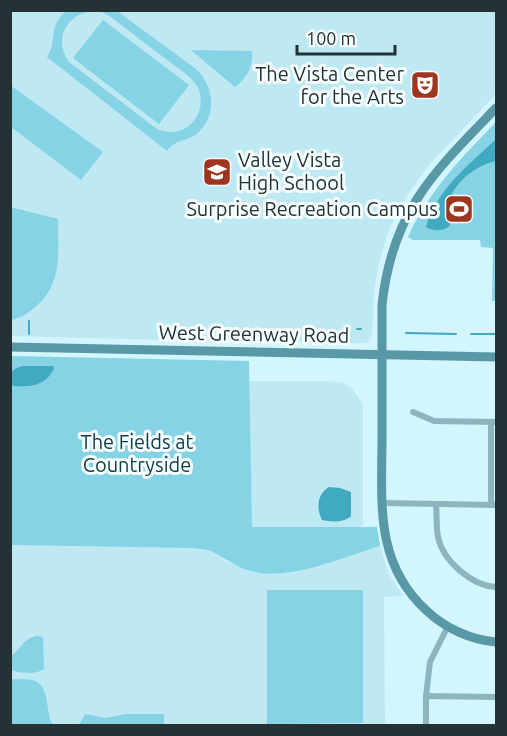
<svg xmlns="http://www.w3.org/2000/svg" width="507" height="736" viewBox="0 0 507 736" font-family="Ubuntu,sans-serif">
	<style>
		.built { fill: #bee9f3 }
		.green { fill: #86d3e5; fill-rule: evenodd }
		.water { fill: #40aac0 }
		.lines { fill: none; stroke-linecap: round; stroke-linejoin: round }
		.stream { stroke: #40aac0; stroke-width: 2 }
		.street { stroke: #8db5be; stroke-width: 6 }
		.secondary { stroke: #5998a6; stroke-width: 9 }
		.labels { text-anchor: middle; stroke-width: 6; stroke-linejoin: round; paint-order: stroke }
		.poi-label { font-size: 20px; fill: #253235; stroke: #f6fdfe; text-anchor: end }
		.street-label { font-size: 20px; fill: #253235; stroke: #f6fdfe }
		.park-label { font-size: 20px; fill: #0d3d47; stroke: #f6fdfe }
	</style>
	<rect width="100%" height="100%" fill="#d3f5fd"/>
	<g class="built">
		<polygon points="11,11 496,11 496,94 428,166 400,206 387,235 378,267 374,291 372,336 367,343 310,343 277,339 190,337 166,340 11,336"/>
		<polygon points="249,381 329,381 344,383 352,388 363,405 363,524 359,527 252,528"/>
		<polygon points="10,545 191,548 212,551 227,562 256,573 287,573 380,546 388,573 403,596 384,597 385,725 11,725"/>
	</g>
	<g class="green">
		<path d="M 66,11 L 117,11 L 196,69 C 215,87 218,118 195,135 C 184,142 176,139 167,151 L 47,57 C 58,42 47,27 66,11 ZM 92,11 L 102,12 L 111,17 C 129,31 147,45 166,59 C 176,67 190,75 197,86 C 204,98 201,115 191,124 C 181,133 169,134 157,129 L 69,62 C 53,40 66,14 92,11 Z"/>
		<polygon points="103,20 189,85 159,124 73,58"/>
		<path d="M 191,50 L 252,51 C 253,66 248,77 235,87 Z"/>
		<polygon points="10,85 103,152 81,180 11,127"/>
		<path d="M 496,122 L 496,301 L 492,301 L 493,248 L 481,247 L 480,240 L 413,240 L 408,237 C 429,191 461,158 496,122 Z"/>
		<path d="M 10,207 L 58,219 C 58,251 63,285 35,307 C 27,314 21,318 11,320 Z"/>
		<path d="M 11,356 L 249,361 L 252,527 L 377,527 L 380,546 C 344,557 291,580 254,572 C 237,568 228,560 213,552 C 207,549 198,549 191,548 L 11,545 Z"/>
		<polygon points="267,590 363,590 363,723 267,724"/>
		<path d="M 36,636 L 43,637 L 44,669 C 36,675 19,673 11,670 L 11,656 C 21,649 23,639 36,636 Z"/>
		<path d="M 10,679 C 18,680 28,678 35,681 C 51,688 45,714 53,725 L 11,725 Z"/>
		<polygon points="85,714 106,718 125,714 164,714 164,725 79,725"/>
	</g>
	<g class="water">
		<path d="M 496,139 L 496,161 C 475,165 448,186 448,210 C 447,215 449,220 450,225 C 445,232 432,231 426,227 C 436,190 470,164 496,139 Z"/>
		<path d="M 23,366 L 53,366 L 54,368 C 46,386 31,387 13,386 C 6,376 12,368 23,366 Z"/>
		<path d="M 329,487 L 340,488 L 351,492 L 351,516 C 344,523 331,522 322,520 C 316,508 317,494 329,487 Z"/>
	</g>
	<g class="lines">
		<g class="stream">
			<polyline points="357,329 361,329"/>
			<polyline points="406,333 456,334"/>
			<polyline points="29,334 29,321"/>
			<polyline points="471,334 496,334"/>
			<polyline points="350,341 350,329"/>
		</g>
		<g class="street">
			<polyline points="413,412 434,421 496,422"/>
			<polyline points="491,422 491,505"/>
			<polyline points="382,503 496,505"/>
			<path d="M 436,504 C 437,515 436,527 438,537 C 443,561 472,586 496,587"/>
			<polyline points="426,696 496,697"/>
			<polyline points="426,726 426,696 430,662 448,626"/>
		</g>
		<g class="secondary">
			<path d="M 496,108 C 434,172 392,211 382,305 C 382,349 382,393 382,437 C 382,502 374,563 427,611 C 445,628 471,640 496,642"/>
			<polyline points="10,347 496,357"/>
		</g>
	</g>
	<defs>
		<g id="theatre-square" transform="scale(1.5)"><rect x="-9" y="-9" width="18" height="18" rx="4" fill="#9e351e" stroke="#f6fdfe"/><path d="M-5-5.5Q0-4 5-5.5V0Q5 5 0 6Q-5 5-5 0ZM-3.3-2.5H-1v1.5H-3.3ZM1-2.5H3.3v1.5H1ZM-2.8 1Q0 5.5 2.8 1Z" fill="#fff"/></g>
		<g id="school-square" transform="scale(1.5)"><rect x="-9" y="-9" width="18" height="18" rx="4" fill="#9e351e" stroke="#f6fdfe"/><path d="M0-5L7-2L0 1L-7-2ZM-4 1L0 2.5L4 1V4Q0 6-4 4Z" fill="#fff"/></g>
		<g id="stadium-square" transform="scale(1.5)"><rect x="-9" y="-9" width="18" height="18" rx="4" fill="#9e351e" stroke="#f6fdfe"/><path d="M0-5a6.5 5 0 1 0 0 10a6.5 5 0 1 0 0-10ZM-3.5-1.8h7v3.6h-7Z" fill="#fff"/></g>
	</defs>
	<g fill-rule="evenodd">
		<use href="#theatre-square" x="425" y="85"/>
		<use href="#school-square" x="217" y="172"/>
		<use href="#stadium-square" x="459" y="209"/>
	</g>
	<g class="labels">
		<g class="poi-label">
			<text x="404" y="81">The Vista Center<tspan x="404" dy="23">for the Arts</tspan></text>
			<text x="238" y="167" text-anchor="start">Valley Vista<tspan x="238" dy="23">High School</tspan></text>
			<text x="438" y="216">Surprise Recreation Campus</text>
		</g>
		<g class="street-label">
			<text transform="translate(254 334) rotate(1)" y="7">West Greenway Road</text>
		</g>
		<g class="park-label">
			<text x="137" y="449">The Fields at<tspan x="137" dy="23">Countryside</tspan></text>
		</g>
	</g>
	<rect width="507" height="736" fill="none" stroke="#253235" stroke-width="24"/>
	<path d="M297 45v9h98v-9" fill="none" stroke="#253235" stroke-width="3"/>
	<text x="306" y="45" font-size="18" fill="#253235" stroke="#f6fdfe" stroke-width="4.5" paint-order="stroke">100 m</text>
</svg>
